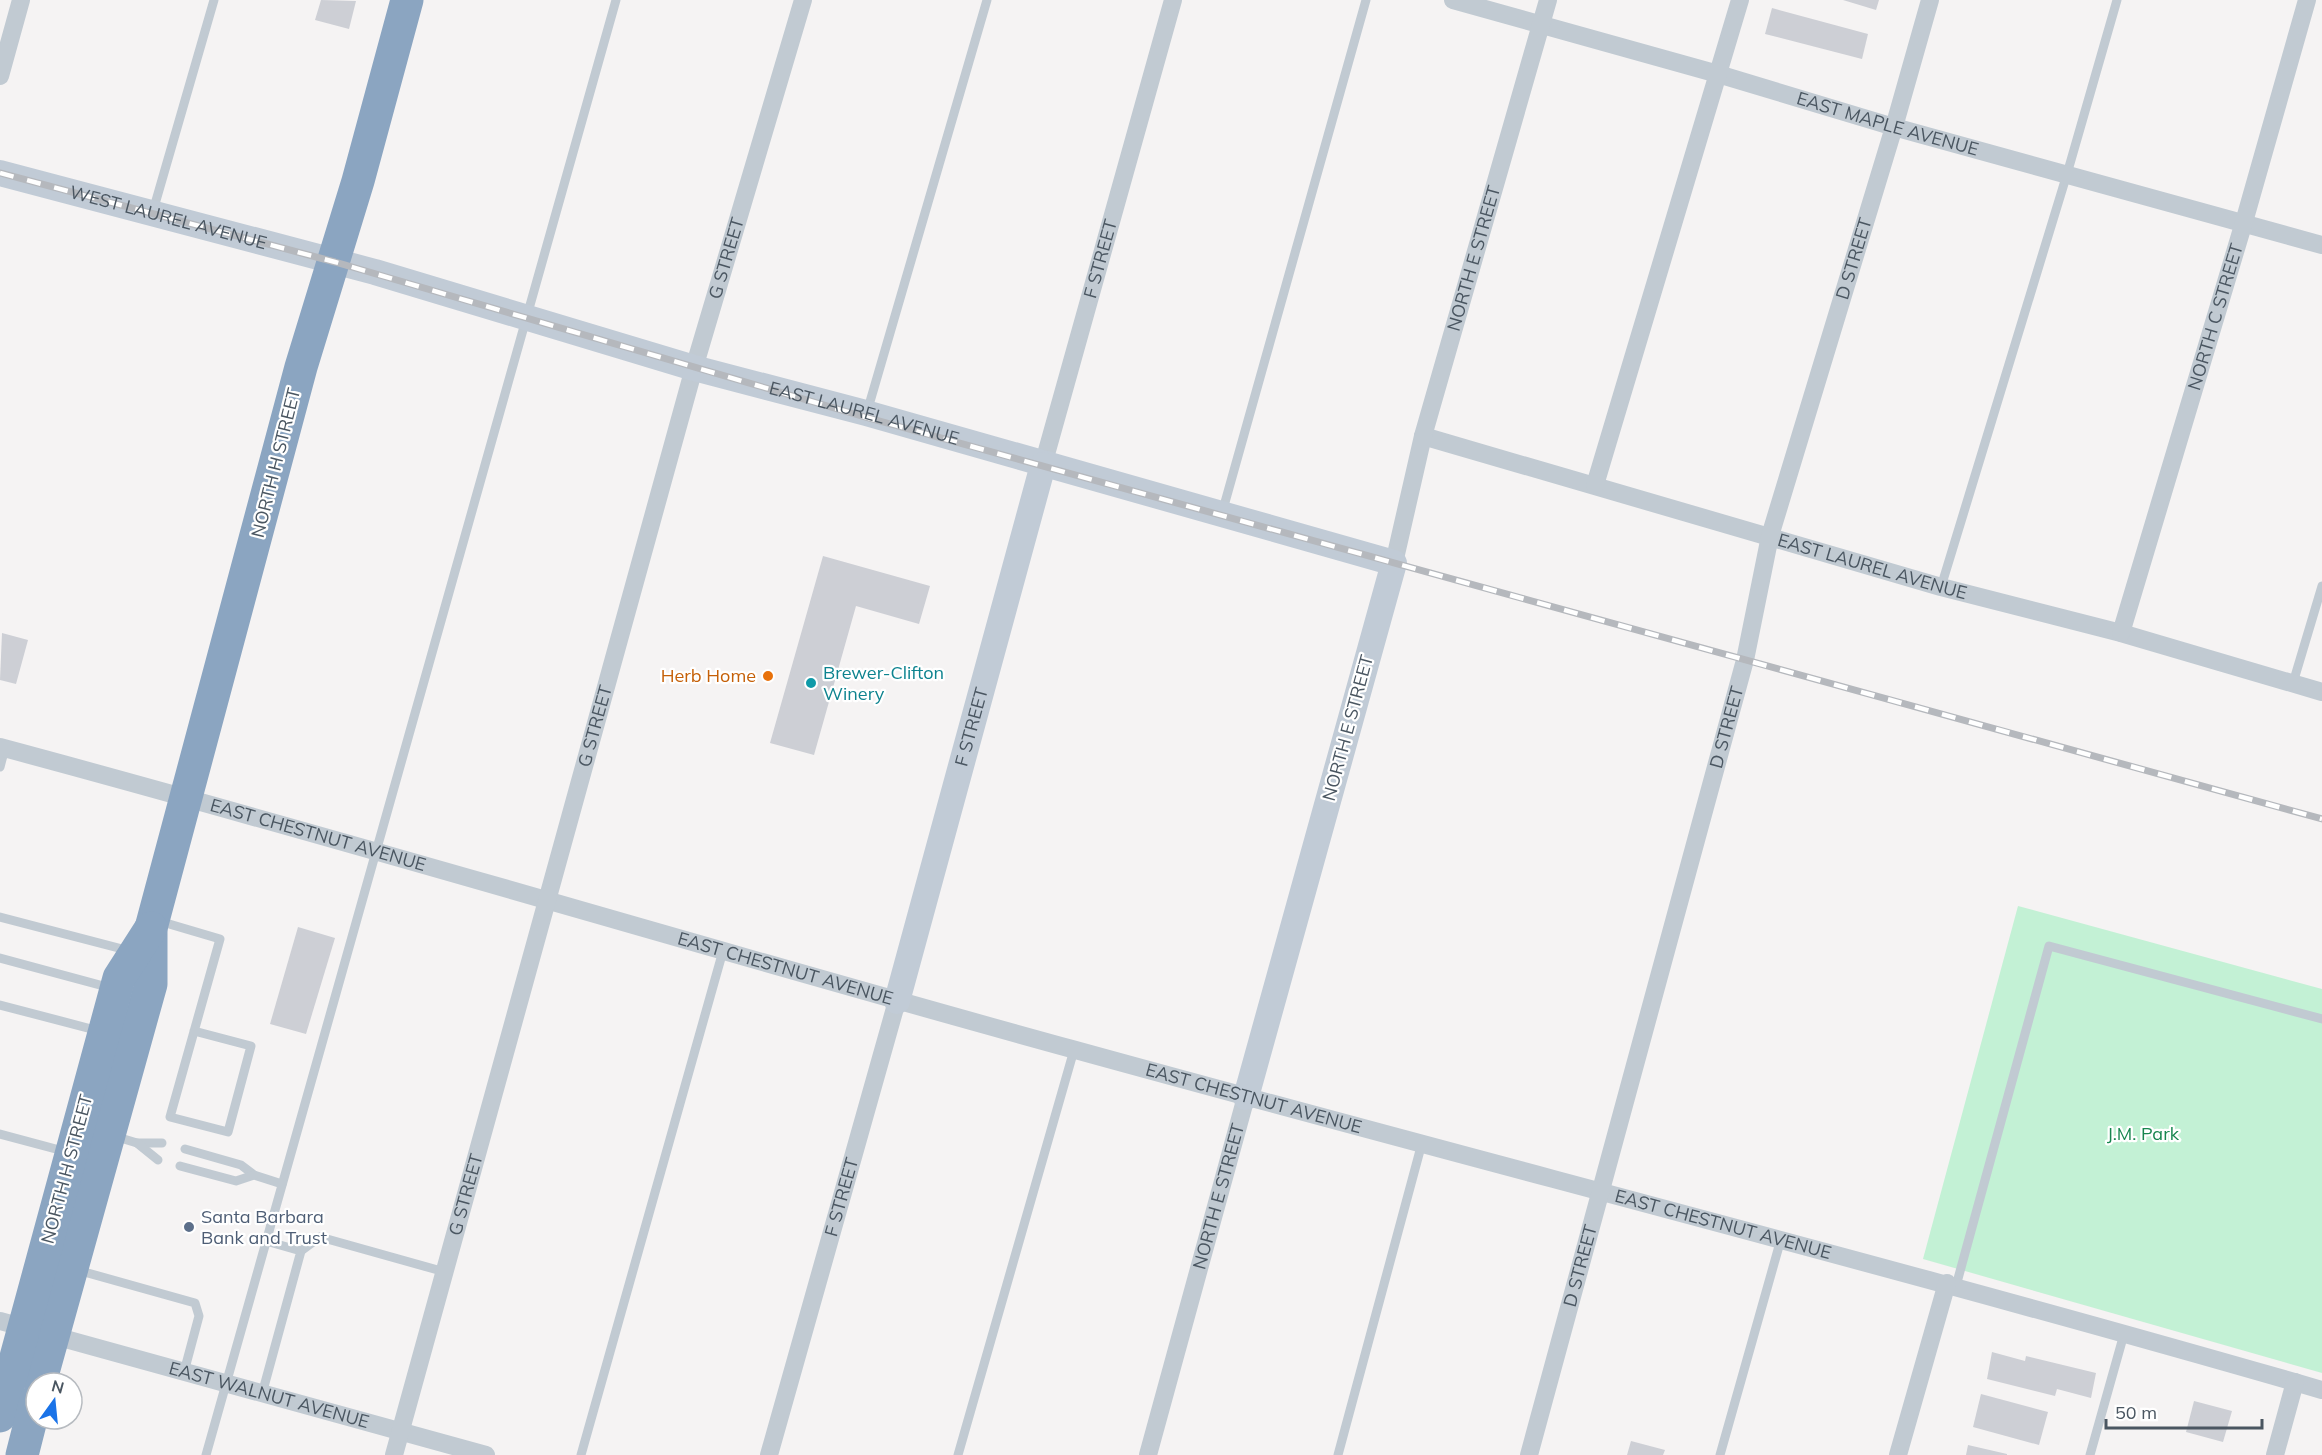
<svg xmlns="http://www.w3.org/2000/svg" width="2322" height="1455" viewBox="0 0 2322 1455" font-family="Mulish,sans-serif">
	<style>
		.green { fill: #c3f1d5 }
		.building { fill: #cdcfd5 }
		.lines { fill: none; stroke-linecap: round; stroke-linejoin: round }
		.lane { stroke: #c1cad2; stroke-width: 9 }
		.street { stroke: #c1cad2; stroke-width: 18 }
		.secondary { stroke: #c1cbd6; stroke-width: 26 }
		.highway { stroke: #8ba5c1; stroke-width: 33 }
		.rail-casing { stroke: #b5b8bd; stroke-width: 7 }
		.rail { stroke: #fff; stroke-width: 4.5; stroke-dasharray: 14; stroke-linecap: butt }
		.food-dot { fill: #e8710a; stroke: #fff; stroke-width: 2 }
		.culture-dot { fill: #0f9aa8; stroke: #fff; stroke-width: 2 }
		.service-dot { fill: #5c6f8a; stroke: #fff; stroke-width: 2 }
		.labels { text-anchor: middle; stroke-width: 4.5; stroke-linejoin: round; paint-order: stroke }
		.street-label { font-size: 18px; fill: #4a5661; stroke: #fff }
		.culture-label { font-size: 18px; fill: #0d838f; stroke: #fff; text-anchor: start }
		.food-label { font-size: 18px; fill: #c56008; stroke: #fff; text-anchor: end }
		.park-label { font-size: 18px; fill: #17864f; stroke: #fff }
		.service-label { font-size: 18px; fill: #4e5e75; stroke: #fff; text-anchor: start }
	</style>
	<rect width="100%" height="100%" fill="#f5f3f3"/>
	<polygon class="green" points="2018,906 2322,989 2322,1373 1923,1259"/>
	<g class="building">
		<polygon points="321,0 356,1 349,29 315,20"/>
		<polygon points="1843,0 1879,0 1876,10"/>
		<polygon points="1772,8 1868,34 1862,59 1765,34"/>
		<polygon points="823,556 930,586 919,624 856,606 814,755 770,743"/>
		<polygon points="2,633 28,640 16,684 0,680"/>
		<polygon points="298,927 335,938 306,1034 270,1024"/>
		<polygon points="1992,1352 2025,1361 2026,1356 2096,1373 2091,1398 2057,1389 2055,1396 1987,1379"/>
		<polygon points="1981,1394 2048,1412 2039,1445 1973,1427"/>
		<polygon points="2194,1401 2232,1411 2223,1442 2186,1432"/>
		<polygon points="1631,1441 1665,1450 1663,1455 1627,1455"/>
		<polygon points="1968,1445 2007,1454 2007,1455 1966,1455"/>
	</g>
	<g class="lines">
		<g class="lane">
			<polyline points="153,211 214,0"/>
			<polyline points="867,412 987,0"/>
			<polyline points="1222,513 1366,0"/>
			<polyline points="1941,587 2067,174 2117,0"/>
			<polyline points="2293,683 2322,586"/>
			<polyline points="0,767 5,748"/>
			<polyline points="0,917 130,951"/>
			<polyline points="159,921 220,939 170,1117 228,1132 251,1046 194,1031"/>
			<polyline points="0,958 111,988"/>
			<polyline points="0,1005 99,1031"/>
			<polyline points="0,1134 67,1152"/>
			<polyline points="114,1136 137,1143 162,1143"/>
			<polyline points="137,1143 158,1160"/>
			<polyline points="185,1149 241,1165 254,1175 282,1184"/>
			<polyline points="180,1166 236,1181 254,1175"/>
			<polyline points="301,1251 320,1237 445,1272"/>
			<polyline points="77,1270 195,1303 199,1316 184,1372"/>
			<polyline points="1956,1286 2049,946 2322,1019"/>
			<polyline points="262,1394 301,1251 266,1241"/>
			<polyline points="206,1455 616,0"/>
			<polyline points="581,1455 723,951"/>
			<polyline points="958,1455 1074,1050"/>
			<polyline points="1338,1455 1422,1143"/>
			<polyline points="1720,1455 1781,1239"/>
			<polyline points="2090,1455 2124,1334"/>
		</g>
		<g class="street">
			<path id="s1" d="M 1453,0 L 1718,74 L 1894,127 L 2322,245"/>
			<polyline points="0,76 21,0"/>
			<path id="s2" d="M 1423,436 L 1941,587 L 2121,633 L 2322,692"/>
			<path id="s3" d="M 1043,465 L 1173,0"/>
			<polyline points="1595,485 1740,0"/>
			<path id="s4" d="M 1394,563 L 1423,436 L 1548,0"/>
			<path id="s5" d="M 2121,633 L 2244,222 L 2307,0"/>
			<path id="s6" d="M 0,747 C 359,843 714,951 1072,1049 C 1489,1164 1907,1270 2322,1390"/>
			<path id="s7" d="M 0,1321 L 486,1455"/>
			<path id="s8" d="M 394,1455 L 694,368 L 803,0"/>
			<path id="s9" d="M 769,1455 L 897,1001"/>
			<path id="s10" d="M 1148,1455 L 1246,1097"/>
			<path id="s11" d="M 1529,1455 L 1745,660 L 1770,536 L 1894,127 L 1930,0"/>
			<polyline points="1898,1455 1947,1283"/>
			<polyline points="2275,1455 2295,1382"/>
		</g>
		<g class="secondary">
			<path id="s12" d="M 0,173 L 375,272 L 694,368 L 866,413 L 1394,563 L 1246,1097"/>
			<path id="s13" d="M 897,1001 L 1043,465"/>
		</g>
		<g class="highway">
			<polyline points="40,1383 151,984 151,928 301,367 358,181 407,0"/>
			<polyline points="0,1416 119,978 151,928"/>
			<polyline points="22,1455 36,1400"/>
		</g>
		<g class="rail-casing">
			<g id="rail">
				<path id="s14" d="M 0,173 L 335,262 L 865,417 L 2322,819"/>
			</g>
		</g>
		<use href="#rail" class="rail"/>
	</g>
	<circle class="food-dot" cx="768" cy="676" r="6"/>
	<circle class="culture-dot" cx="811" cy="683" r="6"/>
	<circle class="service-dot" cx="189" cy="1227" r="6"/>
	<g class="labels">
		<g class="street-label">
			<text dy="6" stroke="none"><textPath href="#s1" startOffset="452">EAST MAPLE AVENUE</textPath></text>
			<text dy="6" stroke="none"><textPath href="#s14" startOffset="174">WEST LAUREL AVENUE</textPath></text>
			<text dy="6" stroke="none"><textPath href="#s4" startOffset="315">NORTH E STREET</textPath></text>
			<text dy="6" stroke="none"><textPath href="#s11" startOffset="1240">D STREET</textPath></text>
			<text dy="6" stroke="none"><textPath href="#s8" startOffset="1242">G STREET</textPath></text>
			<text dy="6" stroke="none"><textPath href="#s3" startOffset="214">F STREET</textPath></text>
			<text dy="6" stroke="none"><textPath href="#s5" startOffset="330">NORTH C STREET</textPath></text>
			<text dy="6" stroke="none"><textPath href="#s12" startOffset="897">EAST LAUREL AVENUE</textPath></text>
			<text transform="translate(276 463) rotate(-76)" y="6">NORTH H STREET</text>
			<text dy="6" stroke="none"><textPath href="#s2" startOffset="468">EAST LAUREL AVENUE</textPath></text>
			<text dy="6" stroke="none"><textPath href="#s8" startOffset="756">G STREET</textPath></text>
			<text dy="6" stroke="none"><textPath href="#s11" startOffset="754">D STREET</textPath></text>
			<text dy="6" stroke="none"><textPath href="#s13" startOffset="284">F STREET</textPath></text>
			<text transform="translate(1348 728) rotate(-75)" y="6">NORTH E STREET</text>
			<text dy="6" stroke="none"><textPath href="#s6" startOffset="330">EAST CHESTNUT AVENUE</textPath></text>
			<text dy="6" stroke="none"><textPath href="#s6" startOffset="816">EAST CHESTNUT AVENUE</textPath></text>
			<text dy="6" stroke="none"><textPath href="#s6" startOffset="1302">EAST CHESTNUT AVENUE</textPath></text>
			<text transform="translate(67 1169) rotate(-75)" y="6">NORTH H STREET</text>
			<text dy="6" stroke="none"><textPath href="#s8" startOffset="270">G STREET</textPath></text>
			<text dy="6" stroke="none"><textPath href="#s9" startOffset="268">F STREET</textPath></text>
			<text dy="6" stroke="none"><textPath href="#s10" startOffset="268">NORTH E STREET</textPath></text>
			<text dy="6" stroke="none"><textPath href="#s6" startOffset="1788">EAST CHESTNUT AVENUE</textPath></text>
			<text dy="6" stroke="none"><textPath href="#s11" startOffset="196">D STREET</textPath></text>
			<text dy="6" stroke="none"><textPath href="#s7" startOffset="279">EAST WALNUT AVENUE</textPath></text>
		</g>
		<g class="culture-label">
			<text x="823" y="679">Brewer-Clifton<tspan x="823" dy="21">Winery</tspan></text>
		</g>
		<g class="food-label">
			<text x="756" y="682">Herb Home</text>
		</g>
		<g class="park-label">
			<text x="2143" y="1140">J.M. Park</text>
		</g>
		<g class="service-label">
			<text x="201" y="1223">Santa Barbara<tspan x="201" dy="21">Bank and Trust</tspan></text>
		</g>
	</g>
	<g transform="translate(54 1401) rotate(15)"><circle r="28" fill="#ffffff" stroke="#b7bbc0" stroke-width="1.5"/>
	<path d="M0-4.5L10 22L0 15L-10 22Z" fill="#1a73e8"/>
	<text y="-9" font-size="16" font-weight="bold" text-anchor="middle" fill="#4a5661">N</text>
	</g>
	<path d="M2106 1419v9h156v-9" fill="none" stroke="#4a5661" stroke-width="3"/>
	<text x="2115" y="1419" font-size="18" fill="#4a5661" stroke="#ffffff" stroke-width="4.5" paint-order="stroke">50 m</text>
</svg>
